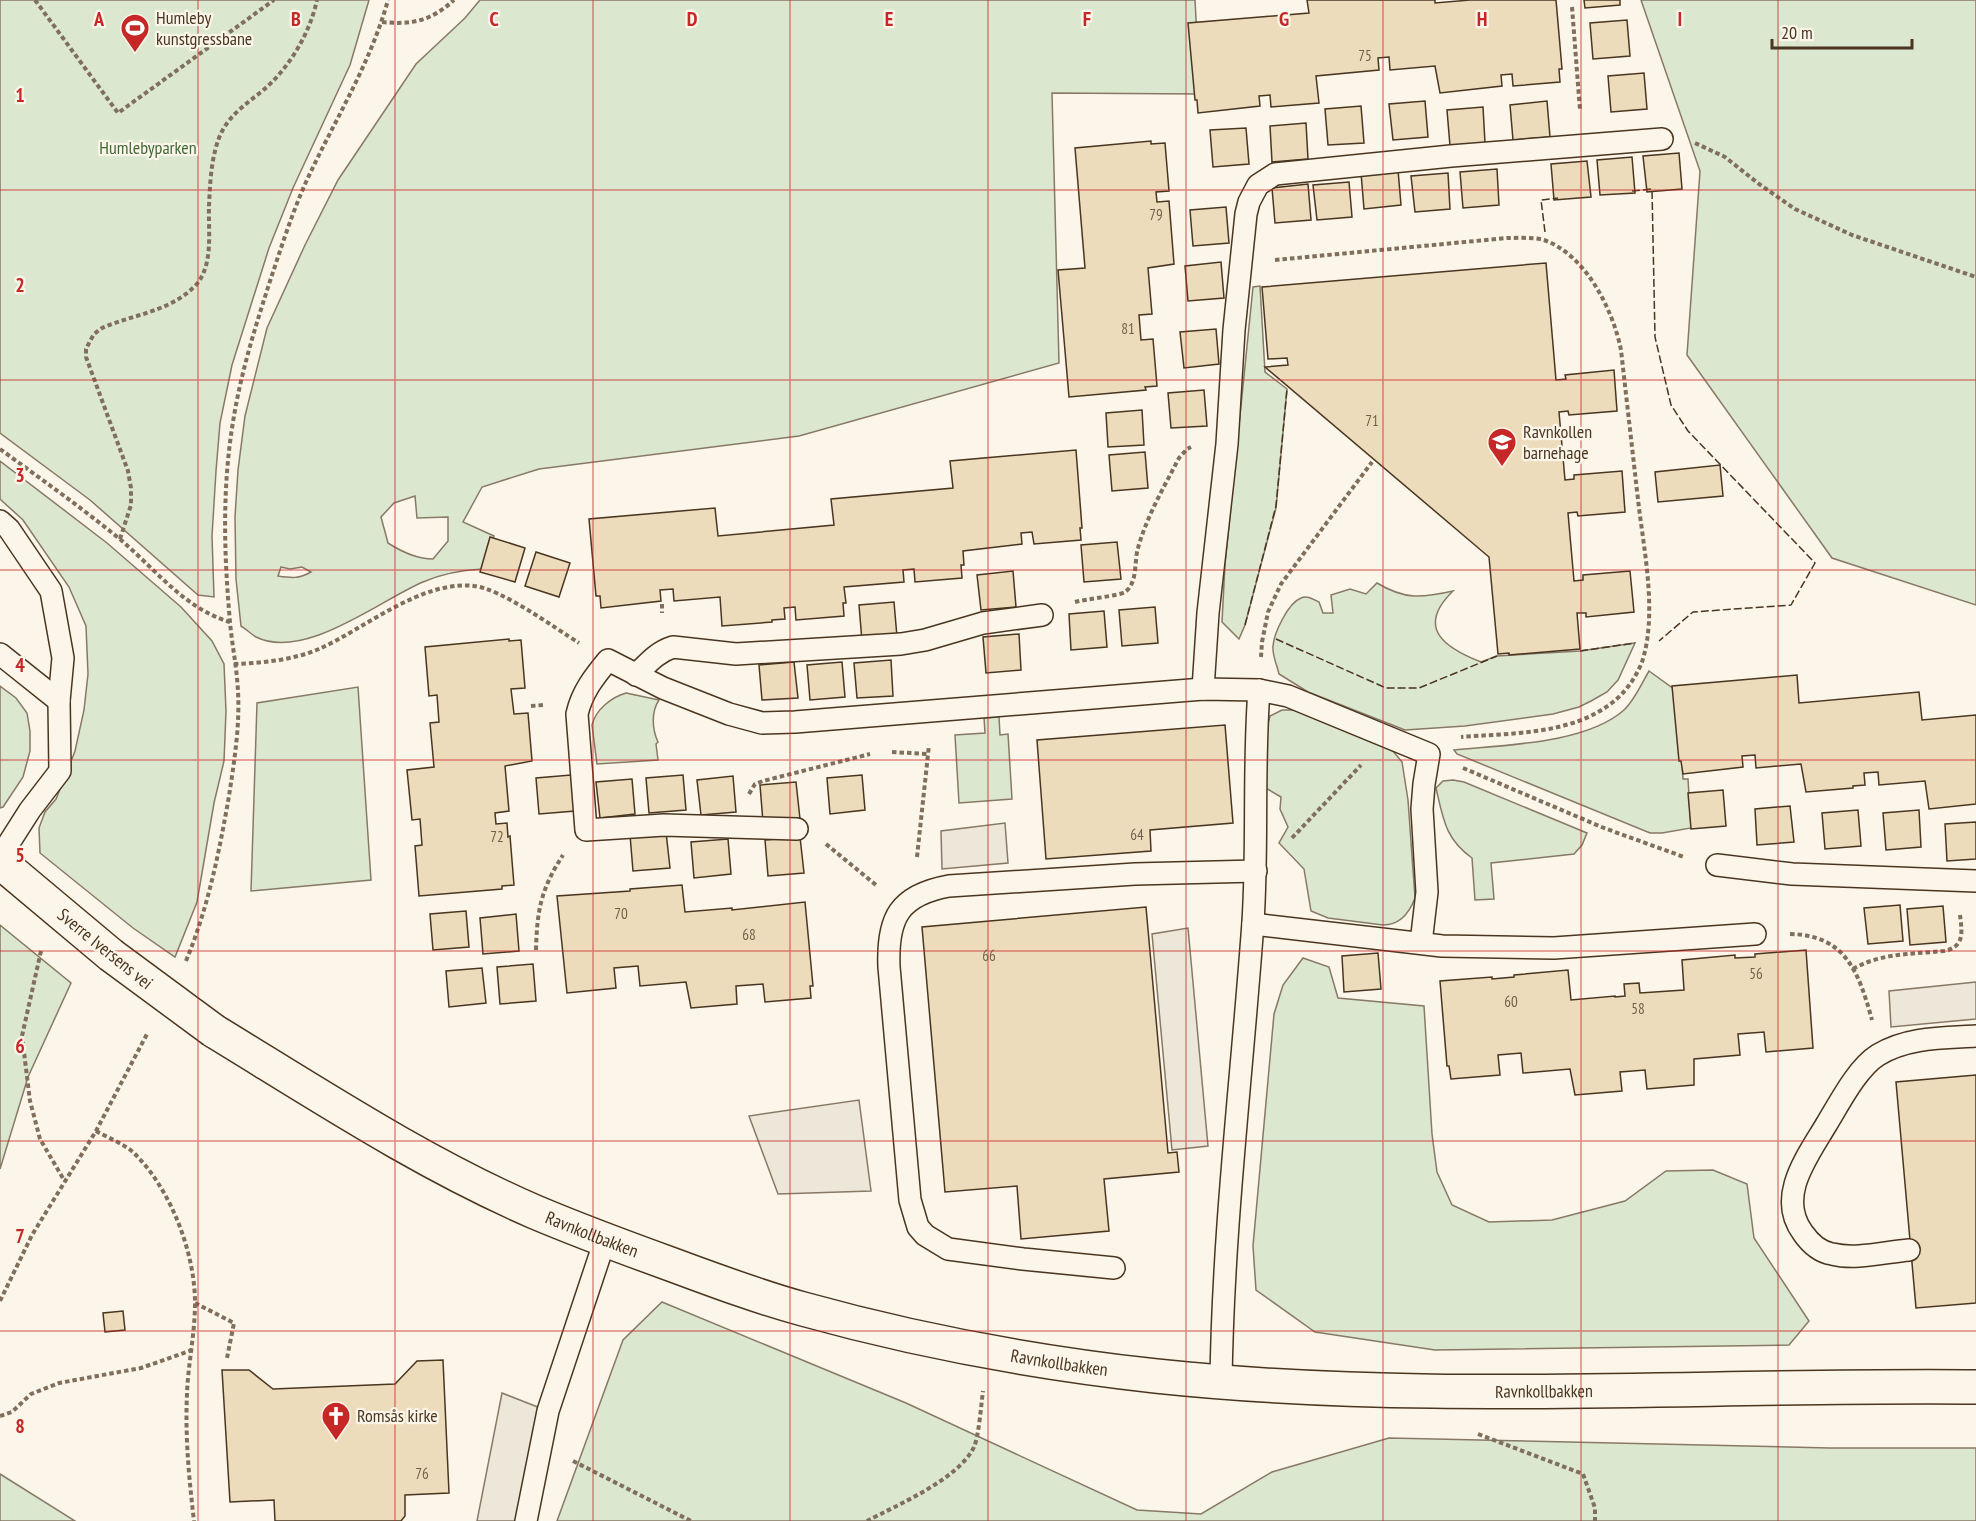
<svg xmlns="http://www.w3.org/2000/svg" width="1976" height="1521" viewBox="0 0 1976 1521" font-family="'PT Sans Narrow',sans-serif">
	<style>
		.green { fill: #dce7d0; stroke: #887966; stroke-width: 1.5; fill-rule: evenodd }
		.parking { fill: #ede7d9; stroke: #887966; stroke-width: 1.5 }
		.building { fill: #ecdcbc; stroke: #4a3520; stroke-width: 1.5 }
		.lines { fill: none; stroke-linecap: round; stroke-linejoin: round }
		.lane-casing { stroke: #4a3520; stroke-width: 24 }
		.secondary-casing { stroke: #4a3520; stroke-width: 36 }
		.path { stroke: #7f6f5c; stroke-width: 4; stroke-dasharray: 4.5 3; stroke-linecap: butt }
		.lane { stroke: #fbf6e9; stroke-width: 21 }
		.secondary { stroke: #fbf6e9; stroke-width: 33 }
		.secondary-bridge-casing { stroke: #4a3520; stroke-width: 36; stroke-linecap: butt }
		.secondary-bridge { stroke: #fbf6e9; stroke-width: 33 }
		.fence { stroke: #4a3520; stroke-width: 1.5; stroke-dasharray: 8 3; stroke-linecap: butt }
		.grid { fill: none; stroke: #c62828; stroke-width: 1.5; stroke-opacity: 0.55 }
		.labels { text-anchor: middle; stroke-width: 4.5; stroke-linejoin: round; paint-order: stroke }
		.number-label { font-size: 15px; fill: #725f47 }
		.poi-label { font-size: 18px; fill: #4a3520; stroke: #fbf6e9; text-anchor: start }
		.park-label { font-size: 18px; fill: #436837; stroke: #fbf6e9 }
		.street-label { font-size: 18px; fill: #4a3520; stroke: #fbf6e9 }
		.grid-label { font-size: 20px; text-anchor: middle; font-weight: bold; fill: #c62828; stroke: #fbf6e9; stroke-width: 4.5; stroke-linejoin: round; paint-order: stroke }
	</style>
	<rect width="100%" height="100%" fill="#fbf6e9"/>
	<g class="green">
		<polygon points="0,0 369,0 350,65 293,188 269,248 232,365 220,423 216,471 212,536 214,597 198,595 90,500 0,433"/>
		<path d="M 480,0 L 1195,0 L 1200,94 L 1052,93 L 1059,363 L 799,436 L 539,469 L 482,487 L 463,522 L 494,536 L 482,569 C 463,570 441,574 423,582 C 380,600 305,661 256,637 C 251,634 246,629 241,626 L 236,579 L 235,517 L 238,470 L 245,416 L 267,328 L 305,245 L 338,180 L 416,64 L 465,18 ZM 415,496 L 417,518 L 448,517 L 448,541 L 433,559 C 416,559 402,552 388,543 L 381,517 L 394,503 ZM 281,567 L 290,569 L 302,567 L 311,572 C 299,579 291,578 278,576 Z"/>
		<polygon points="1641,0 1976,0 1976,605 1832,558 1687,355 1700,171"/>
		<polygon points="1260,286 1265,372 1287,389 1276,508 1245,625 1239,639 1222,622 1225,564 1253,287"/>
		<polygon points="0,461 107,543 181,607 212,641 224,664 226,711 224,761 214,803 197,902 175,957 133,928 40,853 39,828 45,812 56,799 65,777 75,751 84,710 88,674 86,626 69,587 23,520 0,499"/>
		<path d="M 1377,583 C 1405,600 1422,598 1453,591 C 1415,628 1445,648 1481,662 L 1497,656 L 1580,651 L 1635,643 L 1618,680 L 1607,692 L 1591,701 L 1579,707 L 1553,714 L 1465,726 L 1405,730 L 1308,692 L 1279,674 C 1277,665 1272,655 1273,646 C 1274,633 1288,603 1301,598 C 1307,595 1313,599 1319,602 L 1323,613 L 1333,613 L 1331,595 L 1350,589 L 1366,594 Z"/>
		<path d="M 1649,671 L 1678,692 L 1683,779 L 1688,779 L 1691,828 L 1662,833 L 1650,833 L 1457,754 L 1454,750 C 1502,745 1586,744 1624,710 C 1634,701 1642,683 1649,671 Z"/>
		<polygon points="0,686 16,698 27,713 30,731 30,751 23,777 3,807 0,808"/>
		<polygon points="358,687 371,880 251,891 257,703"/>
		<path d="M 626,693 L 659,700 C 651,712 652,729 658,742 L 656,744 L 658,760 L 597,764 L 592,725 C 596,709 612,697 626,693 Z"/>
		<path d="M 1282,710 L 1294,710 L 1304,713 L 1388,748 L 1393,751 L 1402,762 L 1408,800 L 1415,898 C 1409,914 1400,925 1383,925 L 1328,918 L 1311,911 L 1304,869 L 1279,843 L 1288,827 L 1280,809 L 1281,797 L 1264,787 L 1264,737 L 1270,716 Z"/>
		<polygon points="999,717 1000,735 1008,734 1012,799 959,803 955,735 985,733 984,718"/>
		<path d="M 1453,780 L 1464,782 L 1587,833 L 1582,845 L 1574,854 L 1491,863 L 1494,899 L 1475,900 L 1472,858 C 1445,839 1443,818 1436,788 L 1443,781 Z"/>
		<polygon points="0,925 71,983 28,1077 0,1169"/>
		<polygon points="1303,958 1329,967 1338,998 1424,1006 1432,1134 1437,1172 1452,1205 1489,1222 1552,1220 1625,1201 1666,1171 1713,1170 1747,1184 1754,1238 1809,1321 1789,1345 1435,1350 1315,1332 1256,1290 1253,1246 1274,1014 1283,985"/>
		<polygon points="662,1302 906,1403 1137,1510 1201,1514 1272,1472 1389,1438 1830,1448 1976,1448 1976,1521 557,1521 623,1340"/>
		<polygon points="0,1474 75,1521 0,1521"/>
	</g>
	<g class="parking">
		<polygon points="1005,823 1008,863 942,869 941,831"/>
		<polygon points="1188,928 1208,1146 1172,1150 1152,934"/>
		<polygon points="1976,982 1976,1019 1891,1027 1889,991"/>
		<polygon points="859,1100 871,1191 778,1194 749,1116"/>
		<polygon points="502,1393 548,1411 527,1521 477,1521"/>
	</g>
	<g class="building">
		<polygon points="1307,0 1435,0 1435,3 1470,0 1556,0 1562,69 1559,69 1560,82 1513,86 1512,74 1501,75 1502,86 1440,93 1435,66 1390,70 1389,57 1378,58 1379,70 1316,76 1319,103 1271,107 1270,95 1259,96 1260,106 1198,113 1197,100 1195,100 1188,23 1309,13"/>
		<polygon points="1584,0 1620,0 1620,5 1585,8"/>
		<polygon points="1627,20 1630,56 1593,59 1590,23"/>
		<polygon points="1644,73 1647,109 1611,112 1608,76"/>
		<polygon points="1425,101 1428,137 1393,140 1389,104"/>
		<polygon points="1547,101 1550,137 1513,140 1510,105"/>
		<polygon points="1361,106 1364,143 1328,145 1325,109"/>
		<polygon points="1483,107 1485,143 1450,146 1447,110"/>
		<polygon points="1306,123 1308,159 1272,162 1270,126"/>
		<polygon points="1246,128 1249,164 1213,167 1210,130"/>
		<polygon points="1151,141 1151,144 1165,143 1169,191 1156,192 1157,202 1169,201 1174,264 1148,268 1152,314 1139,315 1141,340 1153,339 1157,386 1145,387 1146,390 1069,397 1058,270 1085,268 1075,148"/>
		<polygon points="1679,153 1682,189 1647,192 1643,156"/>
		<polygon points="1632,157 1635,193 1600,195 1597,160"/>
		<polygon points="1587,161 1591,197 1554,200 1551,164"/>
		<polygon points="1497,169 1499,205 1463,208 1460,172"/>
		<polygon points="1398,170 1401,205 1364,209 1361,173"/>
		<polygon points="1448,173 1450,209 1415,212 1411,176"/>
		<polygon points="1349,182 1352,217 1317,220 1313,185"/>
		<polygon points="1308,184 1311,220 1275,223 1272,188"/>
		<polygon points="1226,207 1229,243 1193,246 1190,210"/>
		<polygon points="1221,262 1224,298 1188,301 1185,266"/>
		<polygon points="1546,263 1556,380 1566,379 1565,375 1614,370 1617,411 1569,415 1568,411 1559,412 1565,480 1574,479 1574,475 1622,471 1625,512 1578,516 1577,512 1568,513 1574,581 1583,580 1583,575 1630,571 1634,612 1586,617 1586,613 1577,613 1580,649 1509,655 1509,653 1498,654 1489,557 1265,367 1288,365 1287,358 1268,359 1262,287"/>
		<polygon points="1216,329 1219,364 1184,368 1180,332"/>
		<polygon points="1204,390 1207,426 1171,428 1168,393"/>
		<polygon points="1142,410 1144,445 1108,447 1106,413"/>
		<polygon points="1076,450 1082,528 1080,528 1081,540 1034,544 1032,532 1021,533 1022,544 963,551 964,565 961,565 962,578 915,582 914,569 903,570 904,582 844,587 846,603 843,603 844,616 796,620 795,607 784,608 785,619 772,620 772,622 722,626 720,597 674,601 673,589 660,590 661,601 601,608 600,596 596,596 589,519 715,508 718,536 834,525 831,499 953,488 950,461"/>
		<polygon points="1145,452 1148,488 1112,491 1109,455"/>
		<polygon points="1720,465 1723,496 1658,502 1655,472"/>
		<polygon points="490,537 525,548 515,582 480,572"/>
		<polygon points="1117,542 1121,579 1084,582 1081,545"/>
		<polygon points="536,552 570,563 559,597 525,586"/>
		<polygon points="1013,571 1016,607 981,610 977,575"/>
		<polygon points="894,602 897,637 862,641 859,605"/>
		<polygon points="1155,607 1158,643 1122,646 1119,610"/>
		<polygon points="1104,611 1107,647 1071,650 1069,614"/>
		<polygon points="1019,634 1021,670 986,673 983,637"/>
		<polygon points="509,639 509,641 521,640 525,688 511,689 514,714 528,713 532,761 505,766 509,811 495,813 496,824 507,823 508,837 510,836 514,885 502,886 502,889 419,896 415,846 422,845 420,819 412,820 407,770 434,767 430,723 439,722 437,695 429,696 425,647"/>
		<polygon points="891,660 893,696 857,698 854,663"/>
		<polygon points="794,662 798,698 762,700 759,665"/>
		<polygon points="842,662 845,697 810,700 807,665"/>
		<polygon points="1797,675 1799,703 1919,692 1922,720 1976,715 1976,804 1929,809 1925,781 1879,785 1878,772 1864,773 1865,785 1853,786 1853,788 1806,792 1801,764 1756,768 1755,755 1742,756 1743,767 1683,774 1681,761 1679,761 1672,686"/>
		<polygon points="1225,725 1233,823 1150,830 1151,851 1046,859 1037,740"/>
		<polygon points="571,775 575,811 539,814 536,778"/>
		<polygon points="683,775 686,810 649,813 646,778"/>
		<polygon points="862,775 865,810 830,814 827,778"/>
		<polygon points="733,776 736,812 701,815 697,780"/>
		<polygon points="632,779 635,814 600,818 596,782"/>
		<polygon points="796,782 800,819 763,822 760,785"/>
		<polygon points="1723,790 1726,826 1691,829 1688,793"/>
		<polygon points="1790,806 1794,842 1757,845 1755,809"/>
		<polygon points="1858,810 1861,846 1825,849 1822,813"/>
		<polygon points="1919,810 1921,847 1886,850 1883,813"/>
		<polygon points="1976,822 1976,859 1947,861 1945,824"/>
		<polygon points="666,832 670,868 633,871 630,835"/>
		<polygon points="800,837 804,873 768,876 765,840"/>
		<polygon points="728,839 731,874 694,878 691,842"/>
		<polygon points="682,885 685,912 732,908 732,910 805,902 813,986 810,986 811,998 765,1002 763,984 736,986 737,1004 691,1008 686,982 640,986 638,966 614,968 616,988 567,993 557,896 630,891 630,889"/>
		<polygon points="1900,905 1903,941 1868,944 1864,908"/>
		<polygon points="1943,906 1946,942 1910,945 1907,909"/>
		<polygon points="1146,907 1168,1153 1177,1152 1179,1172 1104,1179 1109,1231 1021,1239 1017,1186 945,1192 922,927"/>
		<polygon points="466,911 469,947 433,950 430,914"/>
		<polygon points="516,914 519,951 483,954 480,918"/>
		<polygon points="1806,950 1813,1048 1766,1052 1764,1032 1738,1034 1740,1055 1694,1059 1694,1085 1647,1089 1645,1070 1620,1072 1622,1091 1575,1095 1570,1069 1523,1073 1521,1053 1498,1055 1500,1075 1451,1079 1449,1066 1447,1066 1440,981 1492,977 1492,979 1514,977 1514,975 1568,970 1571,1000 1615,996 1615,997 1625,996 1624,984 1639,983 1640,993 1684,990 1682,960 1735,955 1735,958 1755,957 1755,954"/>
		<polygon points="1378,953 1381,989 1344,992 1342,956"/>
		<polygon points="533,964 536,1001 500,1004 497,967"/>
		<polygon points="482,968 486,1003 449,1007 446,971"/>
		<polygon points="1976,1075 1976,1303 1916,1308 1896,1082"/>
		<polygon points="123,1311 125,1330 105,1332 103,1313"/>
		<polygon points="443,1360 449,1493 405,1495 405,1516 401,1521 275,1521 274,1500 230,1502 222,1370 249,1370 273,1389 395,1384 417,1361"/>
	</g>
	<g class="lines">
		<g class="lane-casing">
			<g id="lane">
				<polyline points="0,521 9,529 51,591 63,658 59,701 60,771 30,810 0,857"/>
				<polyline points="0,654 59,701"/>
				<path d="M 636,675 C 648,663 657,652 673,647 L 736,654 L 901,644 L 925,640 L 983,623 L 1042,615"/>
				<polyline points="1203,689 1208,613 1227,444 1234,330 1246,214 1249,202 1258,185 1275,174 1451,156 1662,139"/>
				<path d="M 797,829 L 664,825 L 586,830 L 577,714 C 582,692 594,677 608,660 L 663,688 L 729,714 L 762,723 L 795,722 L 1203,689 L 1259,690 L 1288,696 L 1429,754 L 1424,784 L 1422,809 L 1427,892 L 1421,943"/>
				<polyline points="1717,865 1792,874 1976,881"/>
				<polyline points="1253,924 1442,946 1554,948 1755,934"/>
				<path d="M 1909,1250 C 1885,1252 1856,1260 1832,1254 C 1820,1252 1810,1243 1803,1233 C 1776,1197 1807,1157 1826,1125 C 1839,1104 1857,1068 1878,1055 C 1907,1037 1943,1038 1976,1036"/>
				<path d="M 1114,1268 L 1023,1259 L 948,1249 L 925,1235 L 918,1227 L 910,1200 L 889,967 C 887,918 899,895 949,886 L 1135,874 L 1256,871"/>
				<path d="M 1221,1382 C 1223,1228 1242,1076 1253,922 C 1258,845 1253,768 1259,690"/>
				<polyline points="526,1521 548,1411 605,1240"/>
			</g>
		</g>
		<g class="secondary-casing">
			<g id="secondary">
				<polyline points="0,862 111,955"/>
				<path id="s1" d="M 214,1031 C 319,1095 422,1163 535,1212 C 580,1231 626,1248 673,1265 C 716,1281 759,1297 803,1309 C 918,1341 1038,1363 1156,1376 C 1429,1405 1703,1384 1976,1387"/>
			</g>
		</g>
		<g class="path">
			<polyline points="35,0 118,113 274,0"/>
			<polyline points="1572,7 1580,110"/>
			<path d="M 382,22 C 412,25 431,21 454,0"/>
			<polyline points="1695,143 1725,157 1759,184 1795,209 1852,235 1976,277"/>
			<path d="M 1275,260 L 1507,238 C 1519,238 1533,237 1544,240 C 1586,255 1613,310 1621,350 C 1627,403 1633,456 1639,508 C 1645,556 1657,616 1642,662 C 1636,677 1626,692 1613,702 C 1572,735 1511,733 1461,737"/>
			<path d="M 0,449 C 41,479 82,508 121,540 C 155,569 185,609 230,622"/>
			<path d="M 120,539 L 131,505 L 131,488 L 128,471 L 86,357 L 86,349 L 90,341 L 94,334 L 102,328 C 134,314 170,312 196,285 C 214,264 208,231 209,206 C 210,184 211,159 219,138 C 228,114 250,102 268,86 C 292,63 310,32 317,0"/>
			<path d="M 1075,602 C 1086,599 1118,596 1125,592 C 1138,583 1134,561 1138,548 C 1147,516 1164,487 1179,458 L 1187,449 L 1191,447"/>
			<polyline points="662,604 662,613"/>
			<polyline points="1261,657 1262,642 1268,612 1281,584 1372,462"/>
			<path d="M 234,664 C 262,663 293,660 319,649 C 366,628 421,580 474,586 C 500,588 555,628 579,643"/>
			<polyline points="531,706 543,705"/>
			<polyline points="892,752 928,754"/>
			<polyline points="1463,768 1604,828 1684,857"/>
			<polyline points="749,794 755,784 763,781 870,754"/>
			<polyline points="1292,838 1361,765"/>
			<polyline points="826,844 876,885"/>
			<polyline points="917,857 929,745"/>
			<path d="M 1790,934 C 1846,935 1859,973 1872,1020"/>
			<path d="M 536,950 C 537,910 541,889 563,855"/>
			<polyline points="41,951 22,1036 30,1101 40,1139 64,1180"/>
			<path d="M 186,961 C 208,908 219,853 229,796 C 234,763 240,726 238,692 C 237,668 232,645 230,622 C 224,555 222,488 233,422 C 241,371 257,321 273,272 C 283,242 293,211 306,182 C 334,121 370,65 388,0"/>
			<path d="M 1853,969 C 1880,953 1914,954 1944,951 C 1965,947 1962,932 1960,915"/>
			<path d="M 96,1131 C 108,1138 125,1144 135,1154 C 171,1190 195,1253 195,1303 C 195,1334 188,1364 187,1394 C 185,1437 189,1478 194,1521"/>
			<polyline points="0,1301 32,1235 96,1131 147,1034"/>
			<polyline points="195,1303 234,1323 227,1358"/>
			<polyline points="0,1416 12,1412 31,1394 59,1383 141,1368 192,1350"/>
			<polyline points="1478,1434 1583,1474 1595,1508 1595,1521"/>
			<polyline points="573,1461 691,1521"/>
			<path d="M 867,1521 C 897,1505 959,1479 974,1447 C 979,1435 981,1406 983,1391"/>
		</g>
		<use href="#lane" class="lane"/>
		<use href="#secondary" class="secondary"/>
		<g class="secondary-bridge-casing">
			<polyline id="secondary-bridge" points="111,955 214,1031"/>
		</g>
		<use href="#secondary-bridge" class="secondary-bridge"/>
		<g class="fence">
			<polyline points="1632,191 1652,189 1655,337 1671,405 1688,431 1815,563 1791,605 1693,612 1659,641"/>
			<polyline points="1545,232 1541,200 1558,198"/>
			<polyline points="1245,625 1276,506 1287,389"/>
			<polyline points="1276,639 1386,688 1419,688 1497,656"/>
			<polyline points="1580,651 1635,643"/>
		</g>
	</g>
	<path class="grid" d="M 198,0 L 198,1521M 395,0 L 395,1521M 593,0 L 593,1521M 790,0 L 790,1521M 988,0 L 988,1521M 1186,0 L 1186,1521M 1383,0 L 1383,1521M 1581,0 L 1581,1521M 1778,0 L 1778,1521M 0,190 L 1976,190M 0,380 L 1976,380M 0,570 L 1976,570M 0,760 L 1976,760M 0,951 L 1976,951M 0,1141 L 1976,1141M 0,1331 L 1976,1331"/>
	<defs>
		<g id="stadium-pin" transform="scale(1.5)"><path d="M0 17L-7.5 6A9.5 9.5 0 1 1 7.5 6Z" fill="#c62828" stroke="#fbf6e9"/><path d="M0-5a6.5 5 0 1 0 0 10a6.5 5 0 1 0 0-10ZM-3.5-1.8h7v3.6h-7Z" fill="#fff"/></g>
		<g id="school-pin" transform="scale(1.5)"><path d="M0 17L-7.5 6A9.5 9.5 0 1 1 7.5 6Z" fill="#c62828" stroke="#fbf6e9"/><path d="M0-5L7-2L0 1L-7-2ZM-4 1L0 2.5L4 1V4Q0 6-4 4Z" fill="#fff"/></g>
		<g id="church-pin" transform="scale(1.5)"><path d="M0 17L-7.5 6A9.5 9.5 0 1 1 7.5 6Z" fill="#c62828" stroke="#fbf6e9"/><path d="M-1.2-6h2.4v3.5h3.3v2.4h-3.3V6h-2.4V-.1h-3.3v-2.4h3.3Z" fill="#fff"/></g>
	</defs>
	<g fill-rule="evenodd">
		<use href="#stadium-pin" x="135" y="28"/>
		<use href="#school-pin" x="1502" y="442"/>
		<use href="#church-pin" x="336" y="1416"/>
	</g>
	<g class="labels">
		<g class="number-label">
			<text x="1365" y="61">75</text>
			<text x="1156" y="220">79</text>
			<text x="1128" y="334">81</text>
			<text x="1372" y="426">71</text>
			<text x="1137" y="840">64</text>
			<text x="497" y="842">72</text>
			<text x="621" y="919">70</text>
			<text x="749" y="940">68</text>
			<text x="989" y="961">66</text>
			<text x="1756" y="979">56</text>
			<text x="1511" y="1007">60</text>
			<text x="1638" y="1014">58</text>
			<text x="422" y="1479">76</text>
		</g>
		<g class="poi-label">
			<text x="156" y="24">Humleby<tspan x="156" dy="21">kunstgressbane</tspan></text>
			<text x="1523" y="438">Ravnkollen<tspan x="1523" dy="21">barnehage</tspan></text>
			<text x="357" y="1422">Romsås kirke</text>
		</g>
		<g class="park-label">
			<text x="148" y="154">Humlebyparken</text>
		</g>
		<g class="street-label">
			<text transform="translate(105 949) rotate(39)" y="6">Sverre Iversens vei</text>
			<text dy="6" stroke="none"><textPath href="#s1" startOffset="430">Ravnkollbakken</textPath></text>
			<text dy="6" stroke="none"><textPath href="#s1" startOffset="916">Ravnkollbakken</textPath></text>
			<text dy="6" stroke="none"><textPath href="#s1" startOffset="1402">Ravnkollbakken</textPath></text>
		</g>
	</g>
	<g class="grid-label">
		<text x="99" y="26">A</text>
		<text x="296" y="26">B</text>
		<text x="494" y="26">C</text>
		<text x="692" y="26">D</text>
		<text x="889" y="26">E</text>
		<text x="1087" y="26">F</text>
		<text x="1284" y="26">G</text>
		<text x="1482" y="26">H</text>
		<text x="1680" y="26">I</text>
		<text x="20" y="102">1</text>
		<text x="20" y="292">2</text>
		<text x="20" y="482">3</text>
		<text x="20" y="672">4</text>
		<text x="20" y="862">5</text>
		<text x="20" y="1053">6</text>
		<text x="20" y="1243">7</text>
		<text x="20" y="1433">8</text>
	</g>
	<path d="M1772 39v9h140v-9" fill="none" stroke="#4a3520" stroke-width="3"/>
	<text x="1781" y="39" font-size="18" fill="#4a3520" stroke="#fbf6e9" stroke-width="4.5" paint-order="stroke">20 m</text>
</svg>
